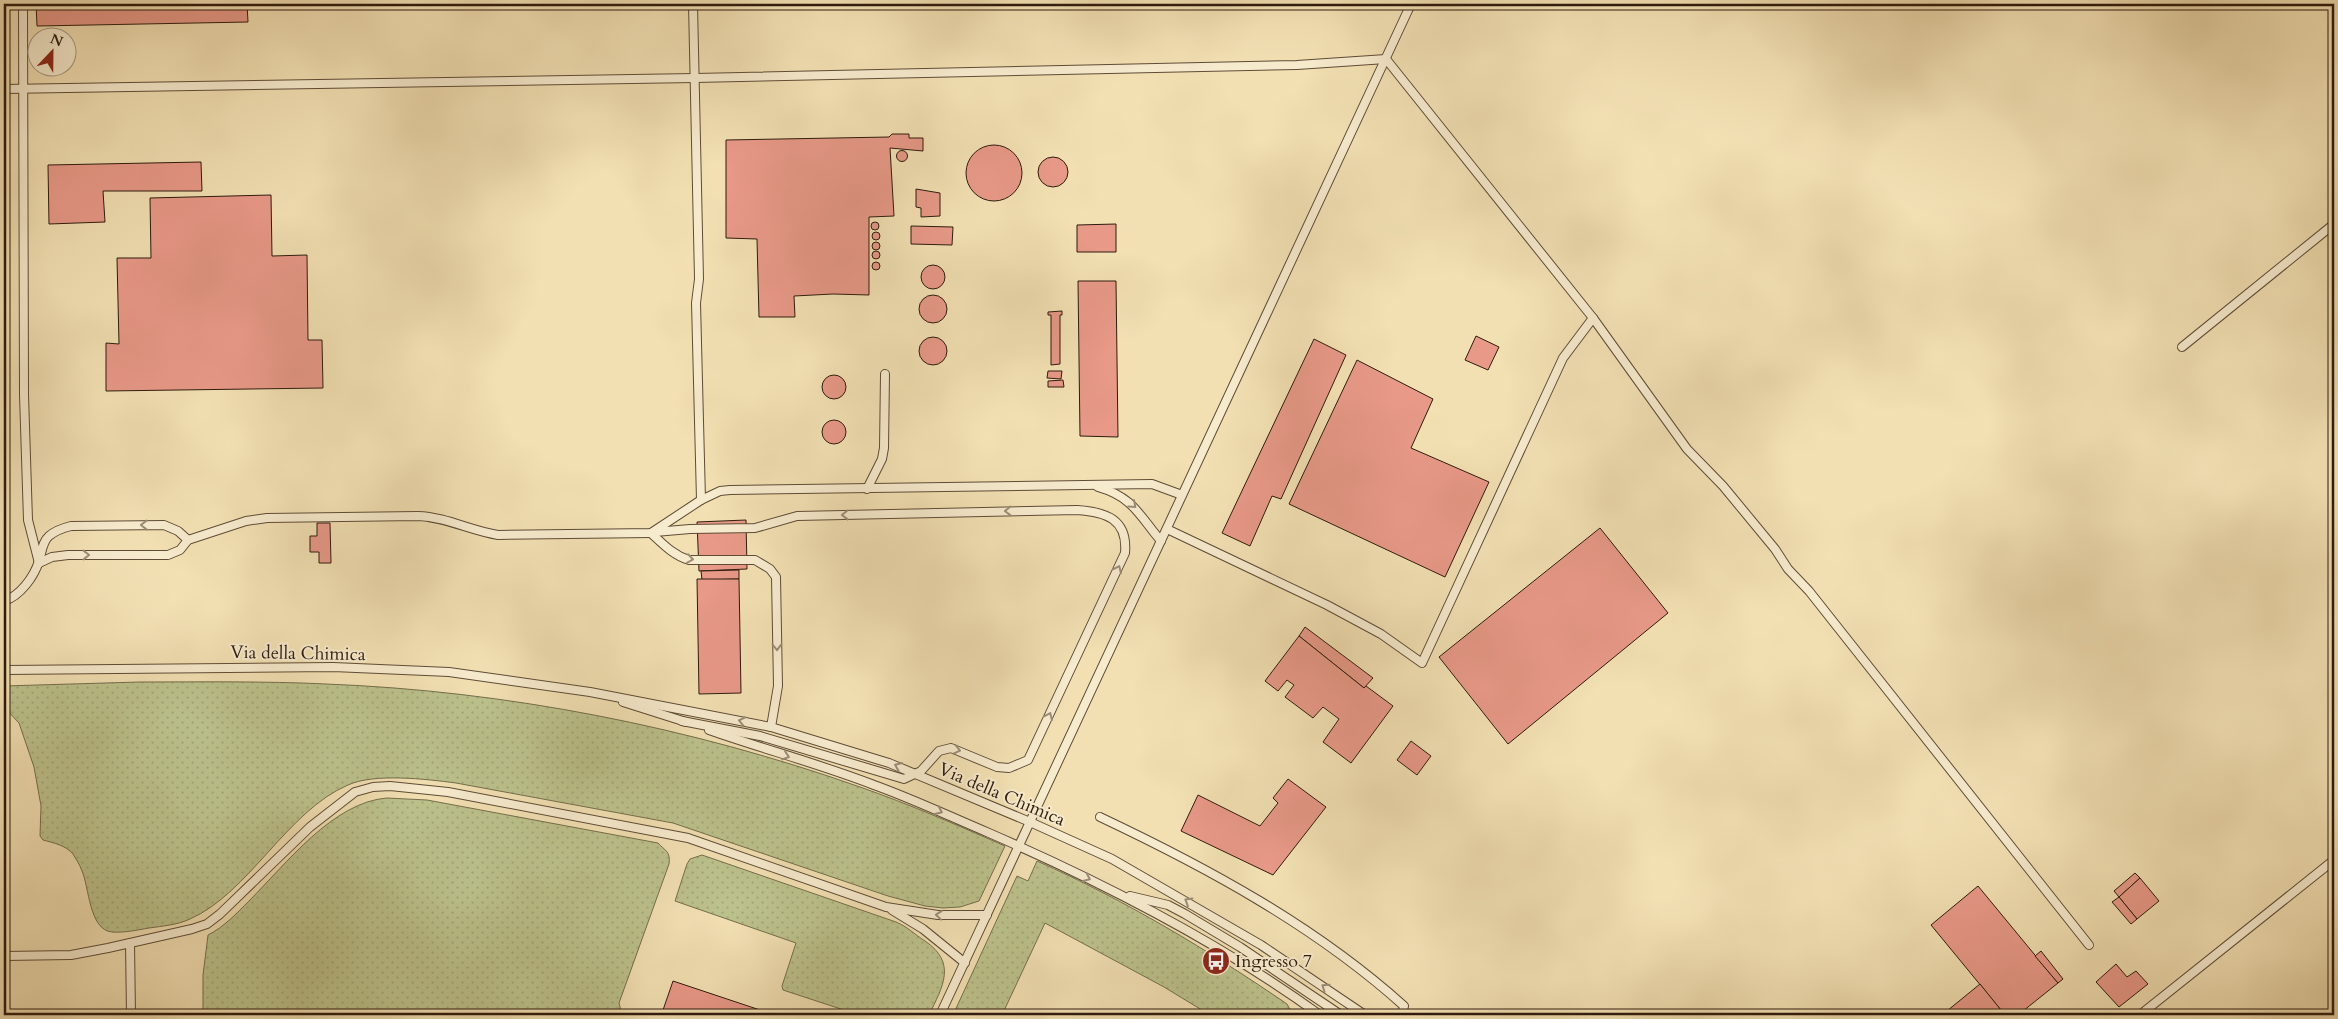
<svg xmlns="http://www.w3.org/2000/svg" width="2338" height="1019" viewBox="0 0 2338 1019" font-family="Cardo,serif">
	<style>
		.grass { fill: url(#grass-dots); stroke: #756e4c }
		.building { fill: #e89988; stroke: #2e1b0d }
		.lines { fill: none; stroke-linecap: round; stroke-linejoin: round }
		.service-casing { stroke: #5f4c36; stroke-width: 10 }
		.path { stroke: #2e1b0d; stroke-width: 3; stroke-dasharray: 1 2.5; stroke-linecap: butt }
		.service { stroke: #f7ebce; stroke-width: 8 }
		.oneway { stroke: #9d8d77 }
		.labels { text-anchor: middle; stroke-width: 4; stroke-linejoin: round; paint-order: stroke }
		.street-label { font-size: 18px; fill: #2e1b0d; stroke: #f7ebce }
		.poi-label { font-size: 18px; fill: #2e1b0d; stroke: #f7ebce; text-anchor: start }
	</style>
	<defs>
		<pattern id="grass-dots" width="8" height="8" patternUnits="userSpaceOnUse" patternTransform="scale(1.25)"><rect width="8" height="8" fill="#bcc28c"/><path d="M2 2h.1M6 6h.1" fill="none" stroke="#a2a678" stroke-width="1.8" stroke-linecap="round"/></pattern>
	</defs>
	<rect width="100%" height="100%" fill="#f2e0b3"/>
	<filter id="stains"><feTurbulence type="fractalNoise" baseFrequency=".004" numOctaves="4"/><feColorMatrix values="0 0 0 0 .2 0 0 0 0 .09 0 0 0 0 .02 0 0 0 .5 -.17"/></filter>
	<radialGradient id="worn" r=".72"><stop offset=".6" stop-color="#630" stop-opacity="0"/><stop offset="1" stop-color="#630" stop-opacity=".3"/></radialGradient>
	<g class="grass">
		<path d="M 139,682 C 201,682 264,681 326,684 C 507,691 690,727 860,787 C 909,804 957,825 1005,846 L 979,901 L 960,907 L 943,908 L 925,906 L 888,896 L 673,823 L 456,783 C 426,779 374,773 348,785 C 287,811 249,893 190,919 C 177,925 163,926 149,928 C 137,930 124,933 112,932 C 89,930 89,886 82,871 C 80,865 76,859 73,854 C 65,845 54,843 43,840 L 40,836 L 41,806 L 34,767 L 19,723 L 4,707 L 4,686 Z"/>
		<path d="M 387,798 L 427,800 L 658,843 C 664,850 671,851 669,864 L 619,1003 L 621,1011 L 626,1015 L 203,1015 L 203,975 L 208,935 C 224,927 237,913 249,901 C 286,864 333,802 387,798 Z"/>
		<path d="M 702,855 L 896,922 C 908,927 914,934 925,941 C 957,963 943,986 929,1015 L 859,1015 L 783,990 L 782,986 L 796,943 L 675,901 L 687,864 L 690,859 Z"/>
		<path d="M 1037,861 C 1125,900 1208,950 1287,1004 L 1293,1015 L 1210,1015 L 1164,987 L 1045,923 L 1002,1015 L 953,1015 L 1017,876 L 1028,881 Z"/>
	</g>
	<g class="building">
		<polygon points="36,4 247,4 248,22 37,26"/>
		<polygon points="892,134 909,134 909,138 923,138 923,151 890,148 894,216 869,217 869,295 833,294 794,296 795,317 759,317 757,239 726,238 726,140 889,137"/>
		<circle cx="994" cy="173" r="28"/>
		<circle cx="902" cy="156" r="5.5"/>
		<circle cx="1053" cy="172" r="15"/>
		<polygon points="201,162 202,191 103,191 105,222 49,224 48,165"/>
		<polygon points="916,189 940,193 940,216 921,217 921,208 916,207"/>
		<polygon points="271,195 272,256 307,255 308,340 322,340 323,388 106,391 106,343 119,344 117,258 151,258 150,198"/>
		<circle cx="875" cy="226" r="4"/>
		<polygon points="1116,224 1116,252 1077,252 1077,225"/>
		<polygon points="911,226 953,227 952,245 911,244"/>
		<circle cx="876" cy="236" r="4"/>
		<circle cx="876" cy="246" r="4"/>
		<circle cx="876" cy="255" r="4"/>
		<circle cx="876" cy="266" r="4"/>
		<circle cx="933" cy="277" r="12"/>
		<polygon points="1078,281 1116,281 1118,437 1080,436"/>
		<circle cx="933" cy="309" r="14"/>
		<polygon points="1062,311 1062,315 1060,315 1060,364 1051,365 1051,315 1048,315 1048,312"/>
		<polygon points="1476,336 1499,347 1488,370 1465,360"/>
		<circle cx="933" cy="351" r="14"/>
		<polygon points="1314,339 1346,355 1281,499 1272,496 1250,546 1222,533"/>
		<polygon points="1357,360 1433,399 1411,448 1489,482 1445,577 1289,504"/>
		<polygon points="1048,371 1062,371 1061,379 1047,378"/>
		<circle cx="834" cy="387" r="12"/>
		<polygon points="1063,380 1064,387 1048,387 1048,381"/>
		<circle cx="834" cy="432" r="12"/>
		<polygon points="746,520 747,569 699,571 697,522"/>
		<polygon points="317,523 330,523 331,563 319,563 319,552 310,552 310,536 317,536"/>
		<polygon points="1600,528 1668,613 1508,744 1439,657"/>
		<polygon points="739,570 739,579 702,580 701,571"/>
		<polygon points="697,579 739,579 741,693 699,694"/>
		<polygon points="1305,627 1373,678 1364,688 1299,636"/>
		<polygon points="1299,636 1364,688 1366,686 1393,706 1351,763 1323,742 1339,719 1323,707 1313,718 1285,697 1294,685 1287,680 1278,691 1265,681"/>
		<polygon points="1411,741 1431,756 1417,775 1397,760"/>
		<polygon points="1288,779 1326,807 1273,875 1181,831 1198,795 1260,826 1278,803 1273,798"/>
		<polygon points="2135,873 2140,878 2119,897 2114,891"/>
		<polygon points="2140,878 2159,901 2137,919 2119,897"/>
		<polygon points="1978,886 2058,983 2018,1015 2005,1015 1931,925"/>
		<polygon points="2119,897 2137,919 2131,924 2112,902"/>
		<polygon points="2041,951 2063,979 2058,983 2035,956"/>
		<polygon points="2116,964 2127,977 2136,971 2148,984 2119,1007 2096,982"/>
		<polygon points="673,981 775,1015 669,1015 662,1013"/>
		<polygon points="1980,984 2005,1015 1990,1015 1986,1012 1982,1015 1942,1015"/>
	</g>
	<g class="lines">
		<g class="service-casing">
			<g id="service">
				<polyline points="23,4 24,395 28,520 39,563"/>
				<polyline points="693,4 699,279 696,303 701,500"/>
				<polyline points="4,89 695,78 1297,65 1386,59 1593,318 1687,449 1723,486 1775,549 1788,569 1809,591 2089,945"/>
				<polyline points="2182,347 2334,224"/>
				<path d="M 1098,487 C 1133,497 1139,515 1161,541"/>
				<polyline points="867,489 882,459 884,448 885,374"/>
				<polyline points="1167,529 1327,605 1381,634 1422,663 1563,358 1593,318"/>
				<path d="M 655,532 L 690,529 L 755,528 L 797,516 L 1077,510 C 1106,512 1128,519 1125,553 L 1028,760 L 1009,768 L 997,767 L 951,748 L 939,751 L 921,771 L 904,779 L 760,736 L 682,721"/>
				<path d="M 651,533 C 663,544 673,555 689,560 L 755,560 L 770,569 L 776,577 L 778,686 L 771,727"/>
				<path d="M 39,563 L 52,557 L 68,555 L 168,555 L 180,550 L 188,540 L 246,521 L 267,518 L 418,516 C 446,517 471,531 498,535 L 651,533 L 701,500 L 720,491 L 730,490 L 1152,484 L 1182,495"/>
				<path d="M 4,601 C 20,596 34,577 39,561 C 42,552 42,542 49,536 C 56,530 63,528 71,526 L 164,525 L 178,531 L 188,540"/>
				<polyline points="4,670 333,667 449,672 590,692 771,727 889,763 1030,822 1112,859 1261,945 1365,1015"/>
				<polyline points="623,702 686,722"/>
				<path d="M 709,730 C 763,749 820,764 874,785 C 913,799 951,817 989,833 C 1104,883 1218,941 1320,1015"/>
				<path d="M 1100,817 C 1208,868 1315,926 1404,1006 L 1402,1015"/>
				<polyline points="1130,896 1168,905 1185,914 1240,947 1341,1015"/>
				<polyline points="892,910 923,929 965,963"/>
				<polyline points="130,943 131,1015"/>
				<polyline points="4,956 71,955 108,948 192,929 207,924 220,914 310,827 355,792 373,787 390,786 448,792 688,838 886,907 938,915 987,915"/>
				<polyline points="940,1015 1411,4"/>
				<polyline points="2140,1015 2334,860"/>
			</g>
		</g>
		<polyline class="path" points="810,1015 812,1011"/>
		<use href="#service" class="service"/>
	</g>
	<defs><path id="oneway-chevron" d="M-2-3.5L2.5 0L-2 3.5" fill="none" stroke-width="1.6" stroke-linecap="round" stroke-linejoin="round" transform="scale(1.25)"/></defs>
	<g class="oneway">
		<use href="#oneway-chevron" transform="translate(1133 505) rotate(42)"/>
		<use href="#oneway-chevron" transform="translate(1008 511) rotate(179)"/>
		<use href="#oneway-chevron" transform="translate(845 515) rotate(179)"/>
		<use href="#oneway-chevron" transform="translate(144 525) rotate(180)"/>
		<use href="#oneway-chevron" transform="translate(86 555)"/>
		<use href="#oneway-chevron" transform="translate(690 559) rotate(8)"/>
		<use href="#oneway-chevron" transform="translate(1118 569) rotate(-65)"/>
		<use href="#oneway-chevron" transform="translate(777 647) rotate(89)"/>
		<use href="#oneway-chevron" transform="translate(1049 716) rotate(-65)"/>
		<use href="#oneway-chevron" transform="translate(742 721) rotate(-168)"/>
		<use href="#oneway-chevron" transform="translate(957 750) rotate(13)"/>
		<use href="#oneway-chevron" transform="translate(786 756) rotate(18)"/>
		<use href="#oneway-chevron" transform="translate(898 766) rotate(-157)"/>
		<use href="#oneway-chevron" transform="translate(939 811) rotate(24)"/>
		<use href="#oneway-chevron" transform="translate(1087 878) rotate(25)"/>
		<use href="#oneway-chevron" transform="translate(1188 901) rotate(-149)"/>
		<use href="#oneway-chevron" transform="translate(939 915) rotate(-174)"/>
		<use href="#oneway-chevron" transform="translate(1325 987) rotate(-145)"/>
	</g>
	<defs>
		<g id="bus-disc" transform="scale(1.4375)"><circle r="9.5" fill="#8f2418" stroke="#f7ebce"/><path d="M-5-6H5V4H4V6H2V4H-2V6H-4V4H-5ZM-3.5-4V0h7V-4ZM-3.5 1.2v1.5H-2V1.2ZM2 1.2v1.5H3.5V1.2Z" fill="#fff"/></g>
	</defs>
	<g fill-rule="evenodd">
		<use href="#bus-disc" x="1216" y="961"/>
	</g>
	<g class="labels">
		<g class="street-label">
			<text transform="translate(298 653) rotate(1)" y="6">Via della Chimica</text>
			<text transform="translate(1002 794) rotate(23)" y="6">Via della Chimica</text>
		</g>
		<g class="poi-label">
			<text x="1235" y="967">Ingresso 7</text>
		</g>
	</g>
	<rect width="2338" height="1019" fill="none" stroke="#f2e0b3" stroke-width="20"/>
	<rect x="5" y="5" width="2328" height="1009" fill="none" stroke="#2e1b0d" stroke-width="2.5"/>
	<rect x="10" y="10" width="2318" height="999" fill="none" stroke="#2e1b0d"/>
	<g transform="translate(52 52) rotate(22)"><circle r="24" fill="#f7ebce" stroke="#a79881"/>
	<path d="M0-4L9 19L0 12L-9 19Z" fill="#8f2418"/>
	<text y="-8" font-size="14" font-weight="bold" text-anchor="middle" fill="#2e1b0d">N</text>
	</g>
	<rect width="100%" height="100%" filter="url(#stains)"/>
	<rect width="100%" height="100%" fill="url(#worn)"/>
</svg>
